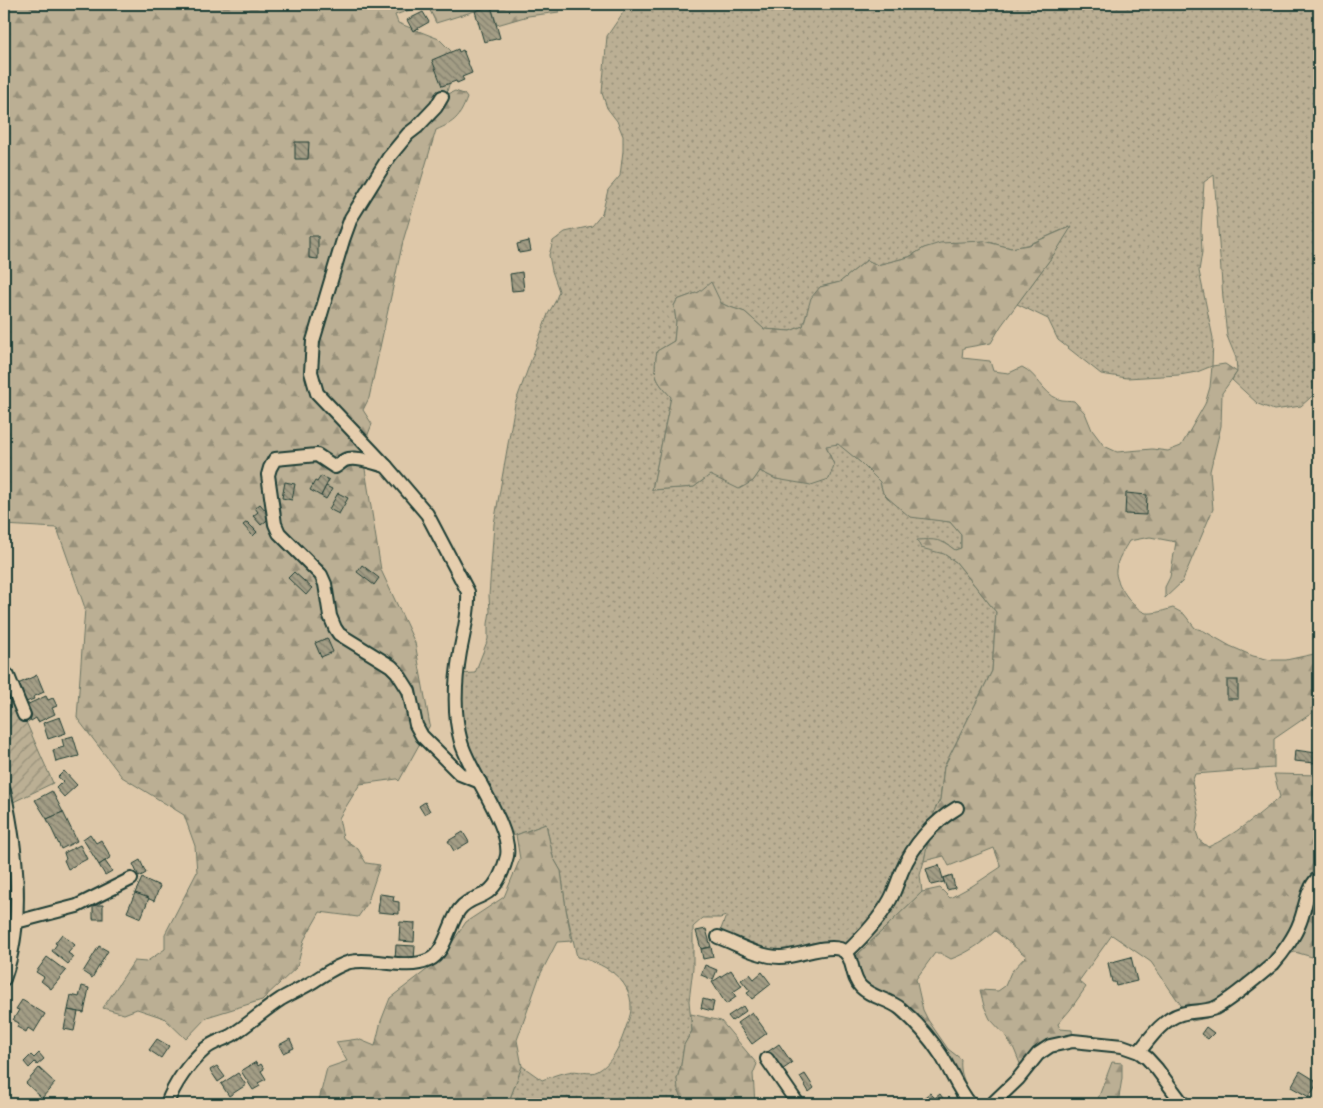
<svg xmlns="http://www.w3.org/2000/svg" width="1323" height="1108" viewBox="0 0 1323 1108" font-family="Sriracha,sans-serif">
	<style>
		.grass { fill: url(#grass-dots); stroke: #6d7664 }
		.forest { fill: url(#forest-firs); stroke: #6d7664 }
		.garden { fill: url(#garden-furrows); stroke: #6d7664 }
		.building { fill: url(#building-back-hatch); stroke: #1f3d34 }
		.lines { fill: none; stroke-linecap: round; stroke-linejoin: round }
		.minor-casing { stroke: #1f3d34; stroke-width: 16 }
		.minor { stroke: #e6ceae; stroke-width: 12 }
	</style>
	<defs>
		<pattern id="grass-dots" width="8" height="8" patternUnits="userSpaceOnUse" patternTransform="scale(1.25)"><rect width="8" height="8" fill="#bbaf94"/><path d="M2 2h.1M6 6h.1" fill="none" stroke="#97907a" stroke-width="1.8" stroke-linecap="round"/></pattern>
		<pattern id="forest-firs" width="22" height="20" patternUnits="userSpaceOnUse" patternTransform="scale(1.25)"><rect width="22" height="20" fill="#bbaf94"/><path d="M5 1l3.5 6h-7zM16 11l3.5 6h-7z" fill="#97907a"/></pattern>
		<pattern id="garden-furrows" width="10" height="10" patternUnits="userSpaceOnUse" patternTransform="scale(1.25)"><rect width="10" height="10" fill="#bbaf94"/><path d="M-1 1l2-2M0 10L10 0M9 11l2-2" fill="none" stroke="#97907a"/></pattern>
		<pattern id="building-back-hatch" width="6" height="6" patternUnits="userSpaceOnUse" patternTransform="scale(1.25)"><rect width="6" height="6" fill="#a39d85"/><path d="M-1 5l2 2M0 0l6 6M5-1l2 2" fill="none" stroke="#84816e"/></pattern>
	</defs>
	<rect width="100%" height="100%" fill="#dec8a9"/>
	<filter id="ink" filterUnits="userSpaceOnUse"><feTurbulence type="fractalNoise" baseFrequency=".02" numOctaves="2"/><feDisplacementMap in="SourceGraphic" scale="10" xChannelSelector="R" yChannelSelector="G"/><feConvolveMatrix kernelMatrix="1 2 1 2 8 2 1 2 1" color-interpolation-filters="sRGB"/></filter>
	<g filter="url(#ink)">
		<path class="grass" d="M 629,4 L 1319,4 L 1319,390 L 1301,406 L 1274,410 L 1258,404 L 1232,380 L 1237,372 L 1236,358 L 1227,336 L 1223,298 L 1214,175 L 1204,182 L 1201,231 L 1202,252 L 1199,271 L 1213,338 L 1212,366 L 1197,372 L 1179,375 L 1127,378 L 1101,374 L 1058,340 L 1048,319 L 1017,304 L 1057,250 L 1071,226 L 1028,245 L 1011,248 L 984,241 L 924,248 L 909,257 L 877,265 L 867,260 L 840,282 L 820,287 L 803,326 L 790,331 L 764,329 L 745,312 L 727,306 L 699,292 L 677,300 L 674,306 L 676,321 L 674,341 L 657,351 C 653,377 655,379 671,397 L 652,490 L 694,487 L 710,475 L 753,481 L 760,471 L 776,479 L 834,465 L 825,445 L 839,444 L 860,462 L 880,482 L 883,493 L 923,518 L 950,522 L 961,535 L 961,548 L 955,550 L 944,542 L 944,554 L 956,562 L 996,612 L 992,671 L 944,767 L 940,800 L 935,809 L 924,861 L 920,875 L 922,892 L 850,962 L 843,950 L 791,956 L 718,937 L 726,916 L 720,918 L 703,918 L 693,927 L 693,968 L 689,1001 L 692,1031 L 684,1045 L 681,1065 L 677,1079 L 685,1104 L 508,1104 L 522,1066 L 542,1080 C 551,1077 559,1073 568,1072 C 578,1069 589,1076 598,1071 C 612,1063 619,1047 624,1033 C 626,1026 631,1016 631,1008 C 632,978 601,962 577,957 L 566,909 L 561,871 L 553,857 L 546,824 L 516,835 L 505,837 L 468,759 L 457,674 L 475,673 L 488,639 L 488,624 L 490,611 L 489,596 L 494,524 L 515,404 L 548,314 L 555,302 L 559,291 L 552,271 L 549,255 L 553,241 L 565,232 L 592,226 L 602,214 L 608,190 L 620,176 L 623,151 L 623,136 L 617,121 L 607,108 L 602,93 L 607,36 Z"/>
		<g class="forest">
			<path d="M 4,4 L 561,4 L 559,12 L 528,16 L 497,25 L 491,6 L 436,23 L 427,4 L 395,15 L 398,23 L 439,39 L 457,57 L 446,95 L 455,91 L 464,94 L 467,98 C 460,117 455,122 436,130 L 403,241 L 369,398 L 363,410 L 372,424 L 362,450 L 381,570 L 415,643 L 430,725 L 399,781 L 397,779 L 360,784 L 339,818 L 343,838 L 358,849 L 366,863 L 380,865 L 367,904 L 358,917 L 320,912 L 304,940 L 297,967 L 262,1000 L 207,1017 L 186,1039 L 164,1018 L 137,1009 L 124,1014 L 103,1008 L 134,961 L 146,962 L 165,949 L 165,934 L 197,872 L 195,846 L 184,815 L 122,777 L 77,718 L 85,608 L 57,528 L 4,525 Z"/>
			<path d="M 1072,226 L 1057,250 L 1001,326 L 991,343 L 963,348 L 962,358 L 990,361 L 993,371 L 1009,373 L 1022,367 C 1037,374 1043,393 1058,399 C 1063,401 1070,400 1074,401 L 1085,413 L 1092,430 L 1104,446 L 1117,452 L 1152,449 L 1168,451 L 1181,446 L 1205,404 L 1210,387 L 1212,366 L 1225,364 L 1237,372 L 1222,393 L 1221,426 L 1210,471 L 1213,509 L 1182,582 L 1165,598 L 1165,587 L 1170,577 L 1176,542 L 1150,537 L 1129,541 C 1124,550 1117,559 1116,570 C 1114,582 1134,610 1146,613 C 1155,614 1165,610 1173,608 L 1184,614 L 1195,628 L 1204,631 L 1230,646 L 1253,656 L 1271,660 L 1286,660 L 1319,653 L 1319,708 L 1311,708 L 1312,713 L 1274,739 L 1274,768 L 1195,774 L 1192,782 L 1199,815 L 1196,831 L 1199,840 L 1208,847 C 1234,836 1258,815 1280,797 L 1274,774 L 1319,775 L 1319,959 L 1295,952 L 1279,957 L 1219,1012 L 1207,1018 L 1192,1021 L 1151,962 L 1112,935 L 1079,981 L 1086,987 L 1070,1010 L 1058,1024 L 1060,1029 L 1072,1030 L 1073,1041 L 1058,1044 L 1023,1071 L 1014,1049 L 1005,1035 L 990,1019 L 984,1006 L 980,990 L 998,991 L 1005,986 L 1011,972 L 1026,956 L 995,931 C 982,943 968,953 951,959 L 940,953 L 935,953 L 916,979 L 923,1010 L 928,1020 L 948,1049 L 961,1059 C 959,1078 969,1090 979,1104 L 970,1104 L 913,1020 L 868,992 L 850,962 L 922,892 L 940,888 L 950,898 L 972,886 L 1001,867 L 994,848 L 949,866 L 944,856 L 924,861 L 935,809 L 940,800 L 944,767 L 992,671 L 996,612 L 956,562 L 944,554 L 921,548 L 917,540 C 935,539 941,539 955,550 L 961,548 L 961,535 L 950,522 L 910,517 L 888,498 L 883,493 L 880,482 L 860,462 L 838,444 L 826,446 L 834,465 L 829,479 L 811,485 L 776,479 L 760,471 L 753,481 L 739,489 L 710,475 L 694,487 L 652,490 L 671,397 C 655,379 653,377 657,351 L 674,341 L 676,321 L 674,306 L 677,300 L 699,292 L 711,282 L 721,303 L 727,306 L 745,312 L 764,329 L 790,331 L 803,326 L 811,298 L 820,287 L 840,282 L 867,260 L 877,265 L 909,257 L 924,248 L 940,243 L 984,241 L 1011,248 L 1028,245 Z"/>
			<polygon points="546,824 553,857 561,871 566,909 572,941 557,942 540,975 517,1040 522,1066 508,1104 318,1104 327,1068 347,1061 336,1042 358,1039 375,1046 381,1021 390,998 441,959 466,922 504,897 520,859 516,835"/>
			<polygon points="691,1014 721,1021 757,1064 753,1074 755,1104 685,1104 678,1090 677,1079 681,1065 684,1045 692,1031"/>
			<polygon points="1112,1062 1122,1063 1122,1078 1118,1104 1096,1104"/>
		</g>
		<polygon class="garden" points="4,672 53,783 7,805 4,791"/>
		<g class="building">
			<polygon points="491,6 500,38 484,42 475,11"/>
			<polygon points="423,12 429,22 413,31 407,20"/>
			<polygon points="458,49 459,52 463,50 472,73 462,77 464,80 457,83 456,81 442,86 432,60"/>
			<polygon points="295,142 309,142 308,159 295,159"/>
			<polygon points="309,236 318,236 318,259 309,258"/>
			<polygon points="529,241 531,251 519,253 517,244"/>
			<polygon points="522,272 524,290 512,291 510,274"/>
			<polygon points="321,476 329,480 321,496 310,490 315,481 317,482"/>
			<polygon points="285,482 295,484 292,500 282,498"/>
			<polygon points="326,486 332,489 326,499 321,496"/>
			<polygon points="338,493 348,498 339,514 329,509"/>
			<polygon points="1126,493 1147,495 1146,515 1125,514"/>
			<polygon points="260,504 271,517 261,525 253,516 258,512 255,508"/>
			<polygon points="247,522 257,532 253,536 243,525"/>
			<polygon points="362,565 379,578 374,585 357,572"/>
			<polygon points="294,572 312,588 306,595 288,578"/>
			<polygon points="327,638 333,652 321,657 315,643"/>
			<polygon points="37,675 44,692 33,697 34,699 26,702 18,684"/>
			<rect x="1227" y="680" width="11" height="19"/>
			<polygon points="46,696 48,700 53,698 57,706 52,708 55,714 38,722 36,718 31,721 24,706"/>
			<polygon points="60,717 66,733 48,739 43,723"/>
			<polygon points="73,736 79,756 56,762 53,750 64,747 62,739"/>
			<polygon points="1295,750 1316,753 1315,763 1294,761"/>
			<polygon points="64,771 77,785 64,797 56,788 63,781 58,777"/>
			<polygon points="52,791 63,812 47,819 35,800"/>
			<polygon points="425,802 430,811 424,814 419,806"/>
			<polygon points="63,812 77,841 61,849 47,819"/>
			<polygon points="463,832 469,842 454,851 448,841"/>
			<polygon points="90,834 96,843 101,840 111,857 99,865 83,839"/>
			<polygon points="80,845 87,859 68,869 64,860 66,859 64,853"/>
			<polygon points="140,860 146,873 139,877 133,864"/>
			<polygon points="105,861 112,871 105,875 99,865"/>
			<polygon points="939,865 944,882 931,885 926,869"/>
			<polygon points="952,875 955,888 947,890 943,878"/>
			<polygon points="142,878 160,886 154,901 135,893"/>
			<polygon points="135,893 149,898 141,918 127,912"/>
			<polygon points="380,894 394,896 393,901 399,902 399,914 378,912"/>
			<rect x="93" y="905" width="10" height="14"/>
			<polygon points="400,922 415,923 414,942 399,941"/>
			<polygon points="706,929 711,947 701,949 696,931"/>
			<polygon points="62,934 75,945 68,953 74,957 68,964 52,951 57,944 55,943"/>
			<polygon points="396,945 415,946 414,961 395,960"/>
			<polygon points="99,946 108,951 92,978 83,972"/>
			<polygon points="711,947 713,957 703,959 701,949"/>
			<polygon points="47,957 66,971 51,989 41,981 44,977 36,972"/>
			<polygon points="1131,957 1137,981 1116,986 1115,982 1112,982 1108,963"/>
			<polygon points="705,965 717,970 713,980 701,975"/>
			<polygon points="731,970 742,986 733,992 736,997 726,1004 712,982"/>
			<polygon points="762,972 771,984 752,999 747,993 750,991 741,980 750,974 754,979"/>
			<polygon points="82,986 89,988 84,1013 68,1010 71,995 79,997"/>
			<polygon points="703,999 714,1002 712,1011 701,1008"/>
			<polygon points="22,1000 45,1014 34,1032 28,1028 26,1032 17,1027 19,1023 13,1020 19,1010 16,1009"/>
			<polygon points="743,1006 746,1011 732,1021 728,1016"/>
			<polygon points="68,1010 78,1012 74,1031 64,1029"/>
			<polygon points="752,1012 767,1033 752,1044 737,1023"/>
			<polygon points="1206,1027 1214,1033 1208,1039 1201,1034"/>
			<polygon points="157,1039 169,1046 161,1058 149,1050"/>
			<polygon points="290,1039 294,1048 283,1053 279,1045"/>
			<polygon points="779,1044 792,1063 779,1072 766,1053"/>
			<polygon points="39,1053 44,1059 37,1065 35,1062 29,1068 24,1062 31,1055 34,1058"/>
			<polygon points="256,1062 258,1066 261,1064 264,1069 261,1071 266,1079 258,1083 260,1086 253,1090 241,1071"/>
			<polygon points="217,1066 225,1077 218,1082 210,1070"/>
			<polygon points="39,1068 55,1083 42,1098 26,1083"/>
			<polygon points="1300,1071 1318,1082 1309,1097 1291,1087"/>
			<polygon points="238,1073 246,1085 229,1096 221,1084"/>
			<polygon points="805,1074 814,1088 809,1092 800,1077"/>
			<polygon points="930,1093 935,1098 940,1094 947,1104 926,1104 922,1099"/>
		</g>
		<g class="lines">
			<g class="minor-casing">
				<g id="minor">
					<path d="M 386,466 C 375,464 357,455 345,460 C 341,462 339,465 335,467 L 317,455 L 275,459 L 270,468 L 268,475 L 275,524 L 279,533 L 321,575 L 325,584 L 330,616 L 335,628 L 339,634 L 391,666 L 397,672 L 409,691 L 416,725 L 422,736 L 460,774 L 480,782"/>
					<polyline points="4,672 8,676 24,715"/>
					<path d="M 4,791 C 17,851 25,920 4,979"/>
					<polyline points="16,922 77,906 131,879"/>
					<path d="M 718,937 C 737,944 759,957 780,957 C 796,957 826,944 840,949 C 855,954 850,977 861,987 C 872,998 889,999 901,1009 C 916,1022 930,1038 941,1055 C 951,1071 958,1089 970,1104"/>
					<path d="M 846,953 C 863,937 879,920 890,900 C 895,891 898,880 902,871 C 913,845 933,822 957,808"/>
					<path d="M 1139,1052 C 1150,1038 1163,1019 1181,1014 C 1192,1011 1204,1012 1215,1008 C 1229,1001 1260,975 1273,964 C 1283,953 1295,936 1300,922 C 1306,907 1306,889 1319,877"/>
					<polyline points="767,1059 798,1104"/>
					<path d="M 167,1104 C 174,1084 189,1063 205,1049 C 213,1042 223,1040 232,1035 C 249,1024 264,1010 281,999 C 291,993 303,988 314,981 C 325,974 337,965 350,962 C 376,957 405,971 429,960 C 445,953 449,924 459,910 C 467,899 478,899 488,892 C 498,884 504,868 507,856 C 512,827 469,772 461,742 C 453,713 455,681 460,652 C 464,632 469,612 468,592 L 427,514 L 386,466 L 317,393 L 311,372 L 313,341 L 343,240 L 351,218 L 389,157 L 408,134 L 417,127 L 436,107 L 442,97"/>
					<polyline points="992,1104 1018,1079 1038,1054 1050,1046 1073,1041 1122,1046 1139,1052 1147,1058 1157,1069 1183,1104"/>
				</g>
			</g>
			<use href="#minor" class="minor"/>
		</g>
	</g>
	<rect width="1323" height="1108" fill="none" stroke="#e6ceae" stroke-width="20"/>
	<rect x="10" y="10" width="1303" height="1088" fill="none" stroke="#1f3d34" stroke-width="2" filter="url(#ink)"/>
</svg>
